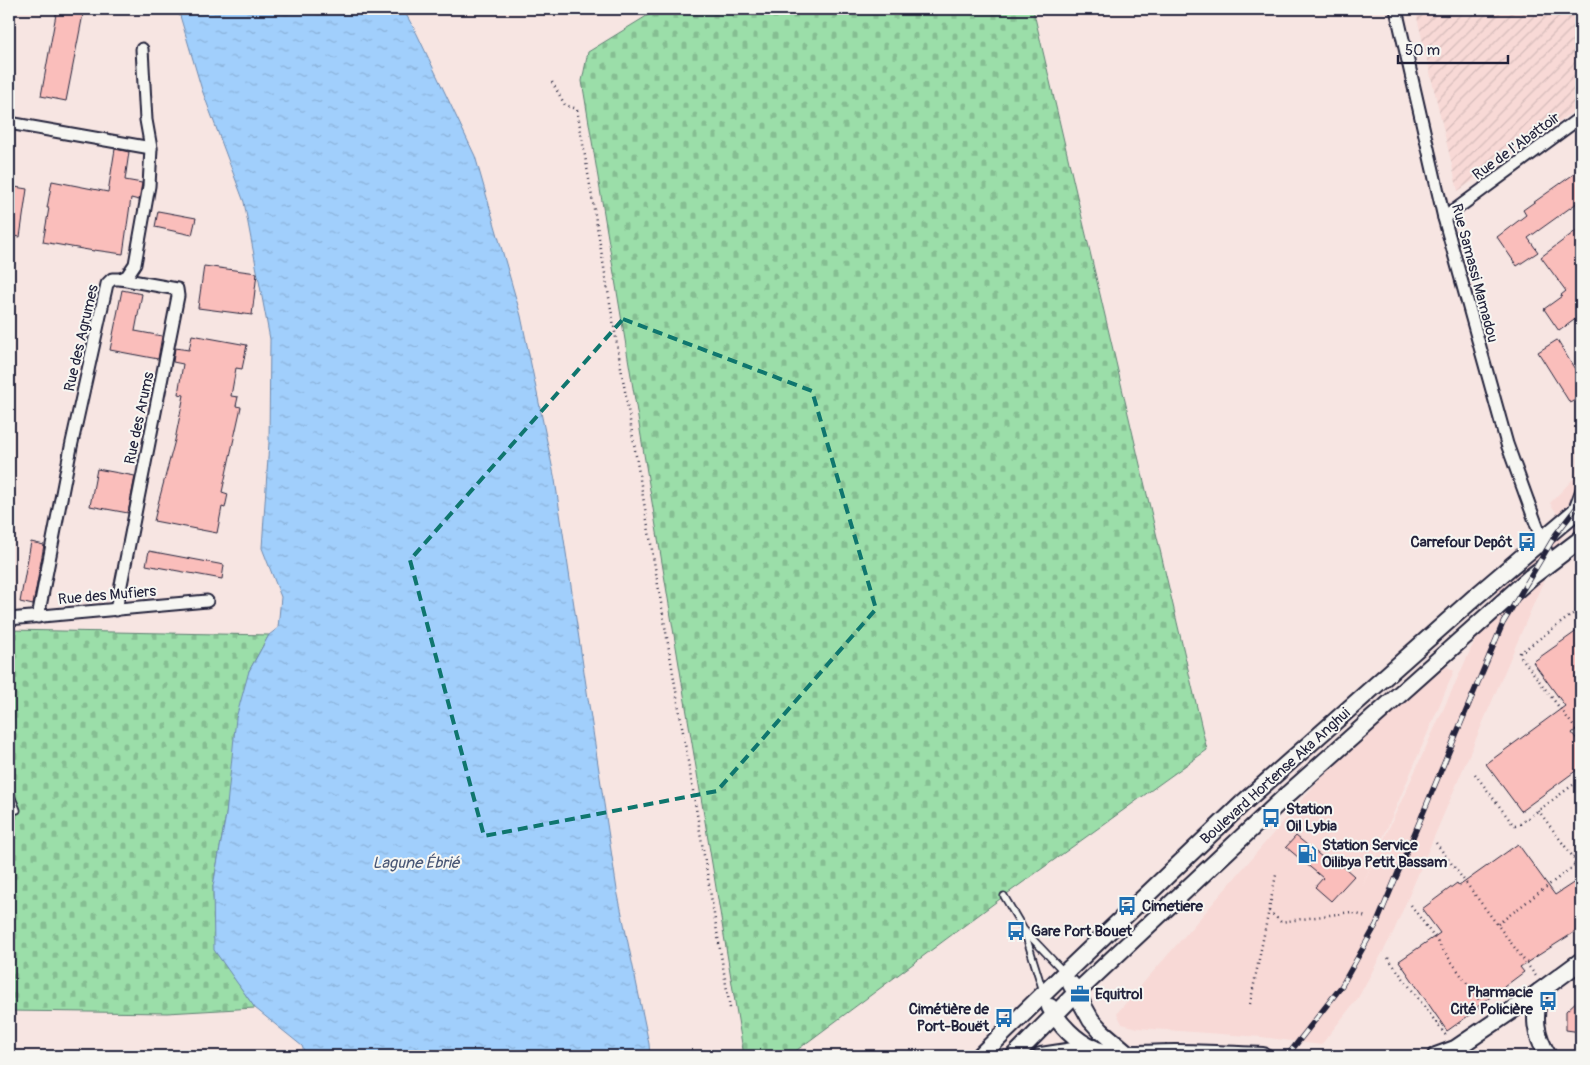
<svg xmlns="http://www.w3.org/2000/svg" width="1590" height="1065" viewBox="0 0 1590 1065" font-family="Pangolin,sans-serif">
	<style>
		.built { fill: #f8d9d6 }
		.industrial { fill: url(#industrial-furrows) }
		.cemetery { fill: url(#cemetery-stones); stroke: #5e8072 }
		.water { fill: url(#water-ripples); stroke: #6e8aaf }
		.building { fill: #fabebb; stroke: #22223b }
		.lines { fill: none; stroke-linecap: round; stroke-linejoin: round }
		.lane-casing { stroke: #22223b; stroke-width: 9 }
		.street-casing { stroke: #22223b; stroke-width: 15 }
		.secondary-casing { stroke: #22223b; stroke-width: 20 }
		.path { stroke: #22223b; stroke-width: 2.5; stroke-dasharray: 1 4; stroke-linecap: butt }
		.lane { stroke: #f6f6f2; stroke-width: 5.5 }
		.street { stroke: #f6f6f2; stroke-width: 11 }
		.secondary { stroke: #f6f6f2; stroke-width: 16 }
		.rail-casing { stroke: #22223b; stroke-width: 5.5 }
		.rail { stroke: #f6f6f2; stroke-width: 4; stroke-dasharray: 11; stroke-linecap: butt }
		.marked { fill: none; stroke: #0f766e; stroke-width: 4; stroke-dasharray: 10 6; stroke-linejoin: round }
		.labels { text-anchor: middle; stroke-width: 4; stroke-linejoin: round; paint-order: stroke }
		.street-label { font-size: 15px; fill: #22223b; stroke: #f6f6f2 }
		.poi-label { font-size: 15px; font-weight: bold; fill: #22223b; stroke: #f6f6f2; text-anchor: start }
		.water-label { font-size: 16px; font-style: italic; fill: #485675; stroke: #f6f6f2 }
	</style>
	<defs>
		<pattern id="industrial-furrows" width="10" height="10" patternUnits="userSpaceOnUse" patternTransform="scale(1.25)"><rect width="10" height="10" fill="#f8d9d6"/><path d="M-1 1l2-2M0 10L10 0M9 11l2-2" fill="none" stroke="#d4bab9"/></pattern>
		<pattern id="cemetery-stones" width="16" height="16" patternUnits="userSpaceOnUse" patternTransform="scale(1.25)"><rect width="16" height="16" fill="#9bdea9"/><path d="M2 7V4a2 2 0 0 1 4 0v3zM10 15v-3a2 2 0 0 1 4 0v3z" fill="#85be92"/></pattern>
		<pattern id="water-ripples" width="26" height="14" patternUnits="userSpaceOnUse" patternTransform="scale(1.25)"><rect width="26" height="14" fill="#a1cffc"/><path d="M2 4q2-2 4 0t4 0M15 11q2-2 4 0t4 0" fill="none" stroke="#8ab1d9"/></pattern>
	</defs>
	<rect width="100%" height="100%" fill="#f7e5e2"/>
	<filter id="ink" filterUnits="userSpaceOnUse"><feTurbulence type="fractalNoise" baseFrequency=".02" numOctaves="2"/><feDisplacementMap in="SourceGraphic" scale="10" xChannelSelector="R" yChannelSelector="G"/><feConvolveMatrix kernelMatrix="1 2 1 2 8 2 1 2 1" color-interpolation-filters="sRGB"/></filter>
	<g filter="url(#ink)">
		<polygon class="built" points="1581,471 1581,517 1566,528 1393,933 1358,998 1321,1045 1262,1037 1138,1028 1122,1024 1117,1013 1208,909 1368,723 1439,661 1454,671 1362,887 1502,581 1566,528 1550,503"/>
		<polygon class="industrial" points="1415,9 1581,9 1581,106 1458,191"/>
		<g class="cemetery">
			<polygon points="658,9 1033,9 1207,750 1004,896 789,1056 744,1056 582,81 588,52"/>
			<polygon points="9,630 269,635 249,671 226,815 213,886 215,950 255,1008 167,1013 9,1011"/>
		</g>
		<polygon class="water" points="178,9 403,9 417,34 475,156 521,316 555,480 617,890 649,1044 650,1056 306,1056 302,1046 255,1008 214,950 213,886 226,815 236,718 249,671 269,635 278,628 281,597 262,548 269,442 270,339 244,202 202,90"/>
		<g class="building">
			<polygon points="57,9 84,9 66,101 41,96"/>
			<polygon points="115,149 129,152 125,180 142,183 139,200 131,198 123,254 94,250 94,251 43,242 49,208 47,208 52,181 108,192"/>
			<polygon points="1581,169 1581,200 1528,238 1538,252 1517,266 1497,237 1526,215 1523,210"/>
			<polygon points="9,186 27,189 20,237 9,235"/>
			<polygon points="158,211 196,218 192,235 155,227"/>
			<polygon points="1581,227 1581,315 1559,331 1544,309 1562,296 1561,295 1566,291 1541,257"/>
			<polygon points="204,266 257,273 252,315 198,308"/>
			<polygon points="122,290 142,294 135,331 162,336 158,359 110,350"/>
			<polygon points="192,335 247,345 242,369 236,368 231,396 238,397 236,406 241,407 222,492 228,494 225,508 222,507 217,533 154,521 159,500 175,440 184,395 178,394 183,364 173,362 175,348 189,350"/>
			<polygon points="1557,340 1581,379 1581,396 1570,403 1538,352"/>
			<polygon points="97,469 135,476 128,513 90,506"/>
			<polygon points="31,542 44,545 33,605 20,602"/>
			<polygon points="149,551 224,565 222,579 146,565"/>
			<polygon points="1581,628 1581,726 1572,733 1581,745 1581,767 1521,811 1486,764 1565,706 1533,662"/>
			<polygon points="1296,836 1333,866 1337,861 1354,876 1331,901 1315,887 1323,878 1286,847"/>
			<polygon points="1518,844 1555,895 1581,878 1581,928 1520,967 1524,972 1477,1007 1478,1009 1447,1031 1399,961 1440,933 1422,909 1457,883 1459,886"/>
			<polygon points="1581,997 1581,1032 1566,1030 1566,1011"/>
		</g>
		<g class="lines">
			<g class="lane-casing">
				<g id="lane">
					<polyline points="1572,508 1581,484"/>
					<polyline points="9,791 17,810"/>
					<polyline points="1004,896 1024,930 1043,991"/>
					<polyline points="1025,931 1064,972"/>
				</g>
			</g>
			<g class="street-casing">
				<g id="street">
					<polyline points="1396,9 1444,218 1507,444 1550,562"/>
					<polyline points="9,123 151,148"/>
					<polyline points="1444,218 1581,117"/>
					<polyline points="116,610 178,296 177,289 121,279"/>
					<polyline points="38,617 71,447 107,284 112,279 121,279 127,276 135,264 149,186 151,148 146,120 142,49"/>
					<polyline points="9,619 207,601"/>
				</g>
			</g>
			<g class="secondary-casing">
				<g id="secondary">
					<polyline points="1071,984 1091,1020 1101,1031 1127,1053"/>
					<path d="M 1539,992 C 1534,1018 1534,1033 1548,1056"/>
					<path d="M 1050,1007 C 1059,1024 1076,1042 1094,1049 C 1117,1057 1150,1053 1175,1053 C 1204,1053 1234,1055 1263,1056"/>
					<polyline points="980,1056 1065,973 1243,803 1475,597 1581,507"/>
					<polyline points="1014,1056 1076,993 1287,795 1531,577 1581,539"/>
					<polyline points="1041,1056 1093,1048"/>
					<polyline points="1436,1056 1455,1049 1539,992 1581,961"/>
				</g>
			</g>
			<g class="path">
				<polyline points="552,82 565,105 577,109 730,1008"/>
				<polyline points="1581,608 1520,653 1521,657 1581,736"/>
				<polyline points="1475,774 1512,823 1515,825 1520,824 1581,779"/>
				<polyline points="1538,810 1573,857 1575,865 1581,874"/>
				<polyline points="1436,843 1536,976"/>
				<polyline points="1573,857 1581,851"/>
				<polyline points="1411,905 1486,1010"/>
				<polyline points="1269,911 1281,922 1351,912 1366,917"/>
				<polyline points="1498,924 1575,865"/>
				<polyline points="1388,958 1447,1037"/>
				<polyline points="1250,1004 1276,875"/>
			</g>
			<use href="#lane" class="lane"/>
			<use href="#street" class="street"/>
			<use href="#secondary" class="secondary"/>
			<g class="rail-casing">
				<polyline id="rail" points="1287,1056 1341,987 1376,925 1503,623 1556,534 1581,502"/>
			</g>
			<use href="#rail" class="rail"/>
		</g>
	</g>
	<path class="marked" d="M 623,319 L 812,391 L 876,609 L 717,791 L 484,836 L 410,560 Z"/>
	<defs>
		<g id="bus-bare" transform="scale(1.5)"><path d="M-5-6H5V4H4V6H2V4H-2V6H-4V4H-5ZM-3.5-4V0h7V-4ZM-3.5 1.2v1.5H-2V1.2ZM2 1.2v1.5H3.5V1.2Z" fill="#1f6fb2" stroke="#f6f6f2" stroke-width="2.5" paint-order="stroke"/></g>
		<g id="fuel-bare" transform="scale(1.5)"><path d="M-5.5-6h7V0h2V4h1.3V-2.5L3-4.5l.8-.8L6-3V5H2.5V1h-1V6h-7ZM-4.2-4.7v3.2H.2V-4.7Z" fill="#1f6fb2" stroke="#f6f6f2" stroke-width="2.5" paint-order="stroke"/></g>
		<g id="office-bare" transform="scale(1.5)"><path d="M-6-3h4V-5.5h4V-3h4V5H-6ZM-1-4.5V-3h2v-1.5ZM-6 0V1H6V0Z" fill="#1f6fb2" stroke="#f6f6f2" stroke-width="2.5" paint-order="stroke"/></g>
	</defs>
	<g fill-rule="evenodd">
		<use href="#bus-bare" x="1527" y="542"/>
		<use href="#bus-bare" x="1271" y="818"/>
		<use href="#fuel-bare" x="1307" y="854"/>
		<use href="#bus-bare" x="1127" y="906"/>
		<use href="#bus-bare" x="1016" y="931"/>
		<use href="#office-bare" x="1080" y="994"/>
		<use href="#bus-bare" x="1548" y="1001"/>
		<use href="#bus-bare" x="1004" y="1018"/>
	</g>
	<g class="labels">
		<g class="street-label">
			<text transform="translate(1516 146) rotate(-36)" y="5">Rue de l'Abattoir</text>
			<text transform="translate(1475 273) rotate(75)" y="5">Rue Samassi Mamadou</text>
			<text transform="translate(81 338) rotate(-77)" y="5">Rue des Agrumes</text>
			<text transform="translate(139 418) rotate(-78)" y="5">Rue des Arums</text>
			<text transform="translate(107 595) rotate(-5)" y="5">Rue des Mufiers</text>
			<text transform="translate(1275 776) rotate(-42)" y="5">Boulevard Hortense Aka Anghui</text>
		</g>
		<g class="poi-label">
			<text x="1512" y="547" text-anchor="end">Carrefour Depôt</text>
			<text x="1286" y="814">Station<tspan x="1286" dy="17">Oil Lybia</tspan></text>
			<text x="1322" y="850">Station Service<tspan x="1322" dy="17">Oilibya Petit Bassam</tspan></text>
			<text x="1142" y="911">Cimetiere</text>
			<text x="1031" y="936">Gare Port Bouet</text>
			<text x="1533" y="997" text-anchor="end">Pharmacie<tspan x="1533" dy="17">Cité Policière</tspan></text>
			<text x="1095" y="999">Equitrol</text>
			<text x="989" y="1014" text-anchor="end">Cimétière de<tspan x="989" dy="17">Port-Bouët</tspan></text>
		</g>
		<g class="water-label">
			<text x="416" y="868">Lagune Ébrié</text>
		</g>
	</g>
	<rect width="1590" height="1065" fill="none" stroke="#f6f6f2" stroke-width="30"/>
	<rect x="15" y="15" width="1560" height="1035" fill="none" stroke="#22223b" stroke-width="2" filter="url(#ink)"/>
	<path d="M1398 55v8h110v-8" fill="none" stroke="#22223b" stroke-width="2.5"/>
	<text x="1405" y="55" font-size="15" fill="#22223b" stroke="#f6f6f2" stroke-width="4" paint-order="stroke">50 m</text>
</svg>
